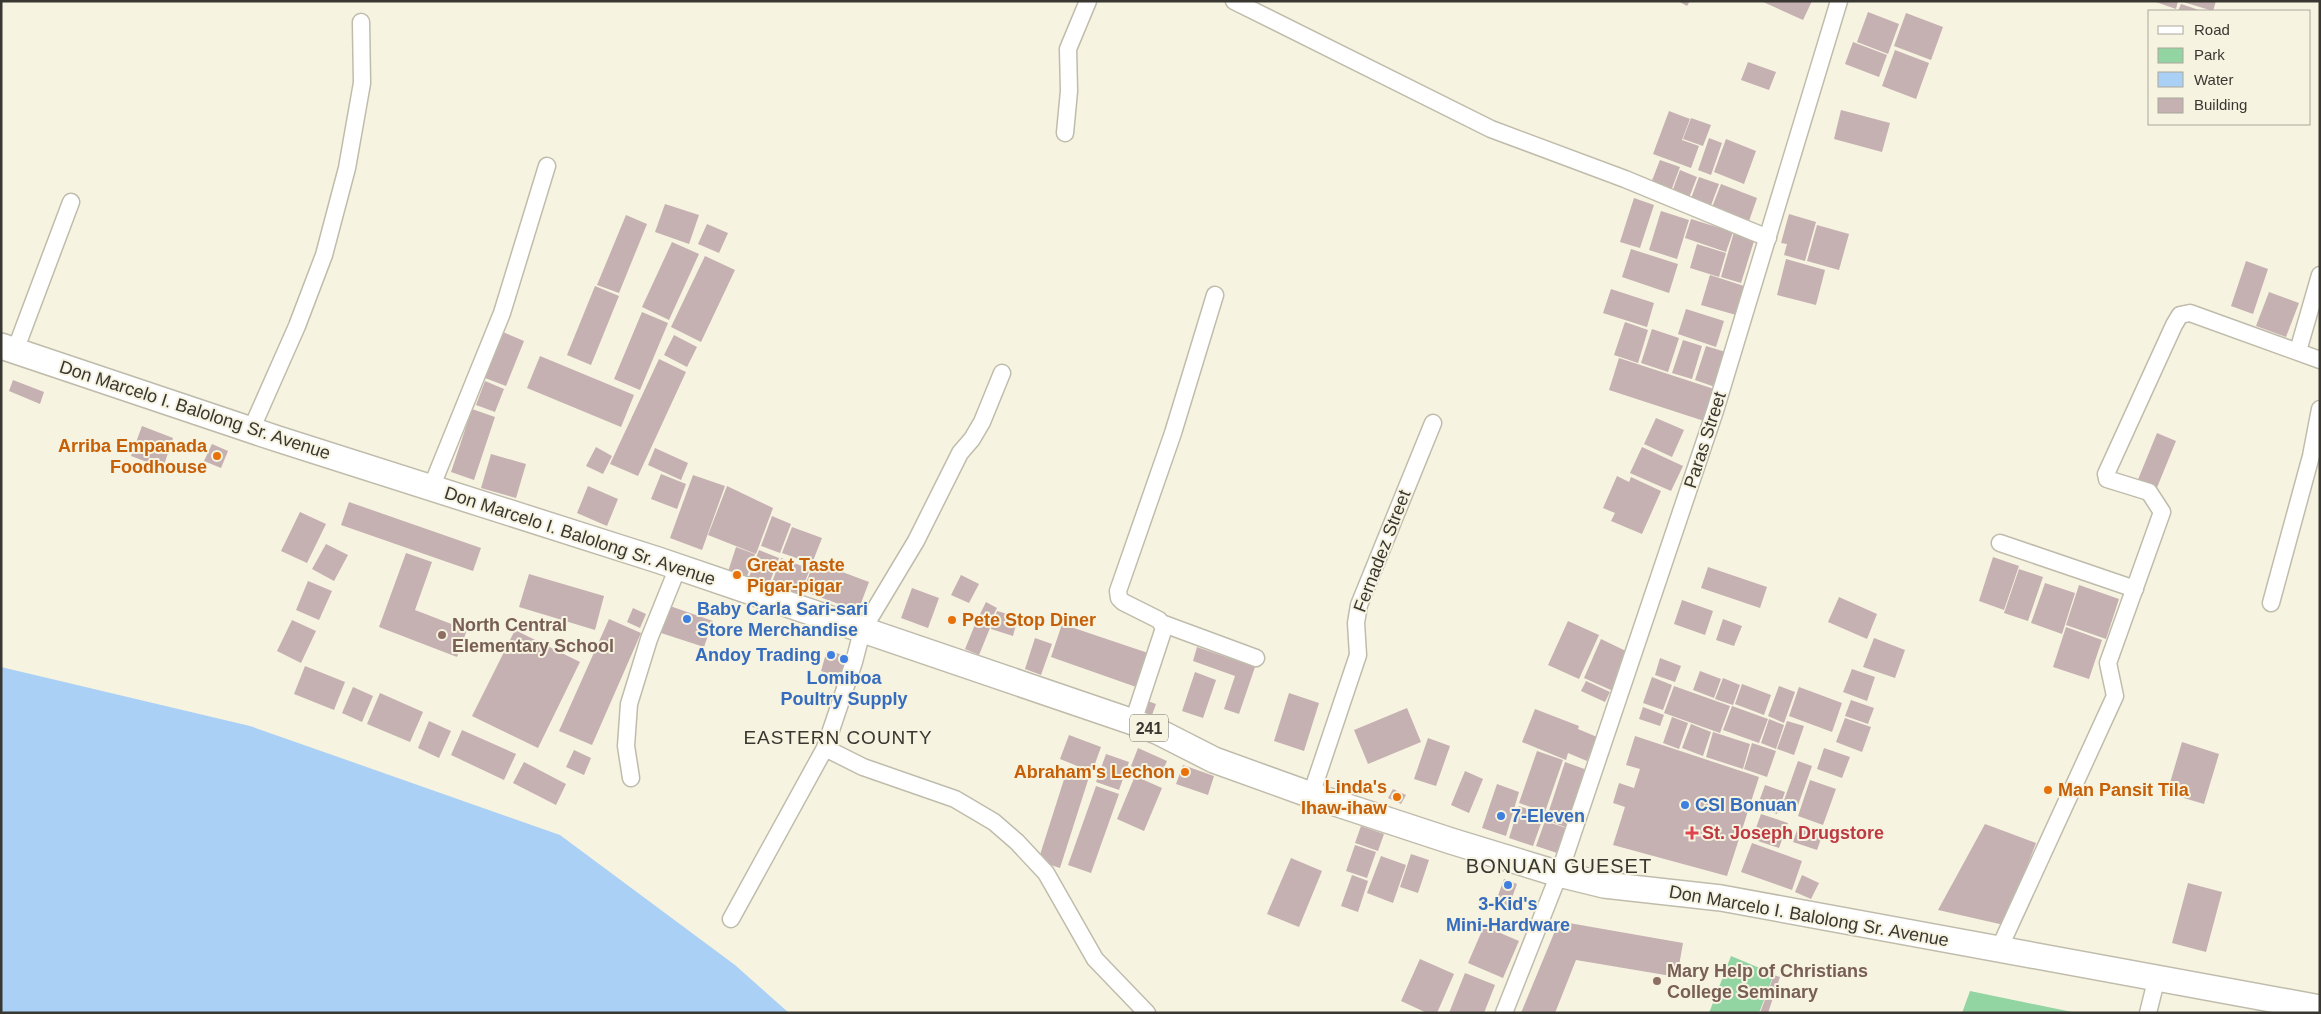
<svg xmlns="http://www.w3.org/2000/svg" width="2321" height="1014" viewBox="0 0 2321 1014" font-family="Helvetica,sans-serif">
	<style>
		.green { fill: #93d4a3 }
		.water { fill: #aad1f5 }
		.building { fill: #c5b1b1 }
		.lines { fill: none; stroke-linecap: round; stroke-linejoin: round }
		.street-casing { stroke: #c0bcac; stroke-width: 19 }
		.primary-casing { stroke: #c0bcac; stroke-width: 28 }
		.street { stroke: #fff; stroke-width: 16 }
		.primary { stroke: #fff; stroke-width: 25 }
		.food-dot { fill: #e8710a; stroke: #f7f3e1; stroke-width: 2 }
		.shop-dot { fill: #3f7fe0; stroke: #f7f3e1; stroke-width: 2 }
		.education-dot { fill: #8d6e63; stroke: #f7f3e1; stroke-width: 2 }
		.health-dot { fill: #e0444e; stroke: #f7f3e1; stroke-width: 2 }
		.labels { text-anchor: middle; stroke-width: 4; stroke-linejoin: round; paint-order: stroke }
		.shield { fill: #f7f3e1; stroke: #726f66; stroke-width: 1 }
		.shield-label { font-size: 16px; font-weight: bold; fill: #393731 }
		.street-label { font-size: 18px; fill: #393731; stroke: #f7f3e1 }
		.food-label { font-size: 18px; font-weight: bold; fill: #c56008; stroke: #f7f3e1; text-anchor: end }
		.shop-label { font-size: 18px; font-weight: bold; fill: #366cbe; stroke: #f7f3e1; text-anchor: start }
		.education-label { font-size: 18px; font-weight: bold; fill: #785e54; stroke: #f7f3e1; text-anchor: start }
		.health-label { font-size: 18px; font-weight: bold; fill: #be3a42; stroke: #f7f3e1; text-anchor: start }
		.neighbourhood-label { font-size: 19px; letter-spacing: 1px; fill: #393731; stroke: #f7f3e1 }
		.quarter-label { font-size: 20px; letter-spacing: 1px; fill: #393731; stroke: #f7f3e1 }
	</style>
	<rect width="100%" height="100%" fill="#f7f3e1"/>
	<g class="green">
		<polygon points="1731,956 1774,974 1759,1013 1709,1013"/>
		<polygon points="1970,991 2077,1013 1962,1013"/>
	</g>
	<polygon class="water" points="1,667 250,726 560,835 735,965 789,1013 1,1013"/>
	<g class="building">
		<polygon points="1678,1 1690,1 1687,6"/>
		<polygon points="1761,1 1812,1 1803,20"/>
		<polygon points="2153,1 2178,1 2176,9"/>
		<polygon points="2180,1 2216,1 2213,11"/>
		<polygon points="2181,4 2202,11 2178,11"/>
		<polygon points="1868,12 1899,24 1888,54 1857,42"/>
		<polygon points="1906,13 1943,27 1931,60 1894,46"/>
		<polygon points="1853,42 1887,55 1879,77 1845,64"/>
		<polygon points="1895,50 1929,63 1916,99 1882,86"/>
		<polygon points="1748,62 1776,72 1769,90 1741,80"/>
		<polygon points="1841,110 1890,123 1882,152 1834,139"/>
		<polygon points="1669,111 1690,119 1682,140 1699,146 1691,168 1653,154"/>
		<polygon points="1691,118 1711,125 1703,146 1683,139"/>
		<polygon points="1709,138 1722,143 1711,175 1698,170"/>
		<polygon points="1726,139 1756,151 1744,184 1714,172"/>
		<polygon points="1660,160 1680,167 1671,191 1651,183"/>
		<polygon points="1680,170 1697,177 1689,198 1672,192"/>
		<polygon points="1699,177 1719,184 1710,208 1690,201"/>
		<polygon points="1721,184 1757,198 1748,224 1711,210"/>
		<polygon points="1634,198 1654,205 1640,248 1620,242"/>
		<polygon points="665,204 699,215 689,244 655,232"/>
		<polygon points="1661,211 1689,220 1677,259 1649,250"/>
		<polygon points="1789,214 1816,222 1805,261 1784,255 1787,244 1781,243"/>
		<polygon points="626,215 647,224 619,293 597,285"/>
		<polygon points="1691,219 1733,232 1726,252 1685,238"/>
		<polygon points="707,224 728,233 719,253 698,244"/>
		<polygon points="1817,225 1849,234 1839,270 1807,261"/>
		<polygon points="1734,232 1755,238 1741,283 1721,277"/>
		<polygon points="672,242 699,254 669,320 642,307"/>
		<polygon points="1697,244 1726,253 1719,277 1690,268"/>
		<polygon points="1631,249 1678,264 1669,293 1622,277"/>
		<polygon points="705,256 735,270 701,342 671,327"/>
		<polygon points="1786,259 1825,270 1816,305 1777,295"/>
		<polygon points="2246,261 2268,269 2253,314 2231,306"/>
		<polygon points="1710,275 1744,286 1736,315 1701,305"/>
		<polygon points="595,286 619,296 591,365 567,355"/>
		<polygon points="1611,289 1654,303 1647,327 1603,313"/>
		<polygon points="2269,292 2299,303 2286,337 2256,326"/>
		<polygon points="1686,309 1724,321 1716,347 1678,334"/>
		<polygon points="642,312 668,323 640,390 614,379"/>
		<polygon points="1625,322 1648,330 1638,363 1614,355"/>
		<polygon points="1652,329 1679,338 1668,372 1641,363"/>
		<polygon points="503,332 524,341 506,386 485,378"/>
		<polygon points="674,335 697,347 687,367 664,355"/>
		<polygon points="1683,340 1702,346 1692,379 1672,373"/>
		<polygon points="1706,346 1729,353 1718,388 1695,380"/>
		<polygon points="540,356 634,395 621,427 527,388"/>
		<polygon points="1619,358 1714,389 1704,421 1609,390"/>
		<polygon points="659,359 686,372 638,476 610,464"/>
		<polygon points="13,380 44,392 40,404 9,391"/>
		<polygon points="485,381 504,389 495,412 476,405"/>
		<polygon points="472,409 495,417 474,480 451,472"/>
		<polygon points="1656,418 1684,430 1672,457 1644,444"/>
		<polygon points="142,426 173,438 163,468 131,456"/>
		<polygon points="2157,433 2176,441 2156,490 2137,482"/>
		<polygon points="212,444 228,451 221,468 204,461"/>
		<polygon points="596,447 612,456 603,474 586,466"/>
		<polygon points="1642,447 1683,466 1671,491 1630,473"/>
		<polygon points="655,448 688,463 681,480 648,465"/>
		<polygon points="491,454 526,464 516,498 481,488"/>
		<polygon points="661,474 686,484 677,509 651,499"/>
		<polygon points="693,475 725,486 702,550 670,538"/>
		<polygon points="1617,476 1629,482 1631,477 1661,491 1642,534 1611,521 1615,513 1603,508"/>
		<polygon points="588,486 618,499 607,526 577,513"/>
		<polygon points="727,486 773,508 756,554 708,535"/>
		<polygon points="349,502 481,548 473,571 341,525"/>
		<polygon points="300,512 326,524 307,563 281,551"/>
		<polygon points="772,516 791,524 780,553 761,546"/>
		<polygon points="792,527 822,538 813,561 869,582 858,611 803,591 813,564 782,553"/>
		<polygon points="326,544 348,555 334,581 312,569"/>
		<polygon points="736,547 755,554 744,585 726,578"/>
		<polygon points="759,550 779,558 766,592 746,585"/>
		<polygon points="406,553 432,562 415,610 467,630 457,657 379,627"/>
		<polygon points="1993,557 2019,566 2004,610 1979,601"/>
		<polygon points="781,558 810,569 796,604 768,593"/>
		<polygon points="1708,567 1767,587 1760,608 1701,588"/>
		<polygon points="2019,569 2043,577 2028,621 2004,613"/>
		<polygon points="529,574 604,596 595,630 519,607"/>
		<polygon points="961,575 979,584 969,603 951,595"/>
		<polygon points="308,581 332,591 319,620 296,610"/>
		<polygon points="2045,583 2075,593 2062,634 2031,623"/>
		<polygon points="2079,585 2119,599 2106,639 2066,625"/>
		<polygon points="912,588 939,598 928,628 901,618"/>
		<polygon points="1839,597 1877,614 1867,639 1828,622"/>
		<polygon points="1682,600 1713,611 1705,635 1674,624"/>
		<polygon points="986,602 997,608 988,626 977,620"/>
		<polygon points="670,606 713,621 704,647 661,633"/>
		<polygon points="633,608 646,614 640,628 627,622"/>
		<polygon points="997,611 1018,617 1013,636 991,629"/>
		<polygon points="609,619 641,633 592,745 559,731"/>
		<polygon points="1723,619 1742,626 1734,646 1716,640"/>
		<polygon points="292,620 316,631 301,663 277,651"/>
		<polygon points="1568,621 1599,635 1579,679 1548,665"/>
		<polygon points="976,622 990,628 979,655 965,649"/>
		<polygon points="1062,624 1151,654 1139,688 1051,657"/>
		<polygon points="2066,627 2102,640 2089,679 2053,667"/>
		<polygon points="515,630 580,662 538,748 472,716"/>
		<polygon points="1035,638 1052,644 1041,675 1025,669"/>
		<polygon points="1874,638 1905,650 1895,678 1863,667"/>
		<polygon points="1601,639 1630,653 1613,691 1584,678"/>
		<polygon points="1197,647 1255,667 1239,714 1224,709 1235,676 1193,661"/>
		<polygon points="827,650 849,657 844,678 821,671"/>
		<polygon points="1660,658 1681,666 1675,682 1655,675"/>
		<polygon points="305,666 345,682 334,710 294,694"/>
		<polygon points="1852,669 1875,677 1867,701 1843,692"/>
		<polygon points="1700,671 1721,679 1714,698 1693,690"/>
		<polygon points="1195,672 1216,680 1203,718 1182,711"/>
		<polygon points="1652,677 1672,685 1663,710 1643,703"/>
		<polygon points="1723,678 1740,685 1733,705 1715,699"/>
		<polygon points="1586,681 1610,692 1605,702 1581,691"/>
		<polygon points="1742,684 1771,695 1764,715 1735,704"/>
		<polygon points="1674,686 1730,706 1720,733 1664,713"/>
		<polygon points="1779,686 1795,692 1784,723 1768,716"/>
		<polygon points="353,687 373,696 362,722 342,713"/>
		<polygon points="1799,687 1842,703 1832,732 1789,716"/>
		<polygon points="380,693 423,712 410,742 367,724"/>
		<polygon points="1289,693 1319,703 1304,751 1274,741"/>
		<polygon points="1145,700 1156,704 1152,715 1141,711"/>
		<polygon points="1851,700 1874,708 1868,724 1845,716"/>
		<polygon points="1732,706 1768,719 1759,743 1723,730"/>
		<polygon points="1643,707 1664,715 1660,726 1639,719"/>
		<polygon points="1407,708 1421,742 1368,764 1354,730"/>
		<polygon points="1535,709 1579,726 1578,729 1597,737 1587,761 1568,753 1566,760 1522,742"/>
		<polygon points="1672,717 1688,723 1679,749 1663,743"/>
		<polygon points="1845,718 1871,727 1862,752 1836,742"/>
		<polygon points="1769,719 1784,725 1776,749 1761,743"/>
		<polygon points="429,721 451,731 439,758 418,748"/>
		<polygon points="1787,721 1804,726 1794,755 1777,749"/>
		<polygon points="1691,724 1711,732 1703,756 1682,748"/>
		<polygon points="462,730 516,754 504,780 451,755"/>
		<polygon points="1713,732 1750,744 1743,769 1706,757"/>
		<polygon points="1069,735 1101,747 1092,772 1060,759"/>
		<polygon points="1635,736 1759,777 1727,876 1613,845 1625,807 1613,803 1619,783 1634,788 1640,769 1626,765"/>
		<polygon points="1428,738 1450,746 1436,786 1414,779"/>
		<polygon points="2182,742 2219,754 2204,804 2167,793"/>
		<polygon points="1752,743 1776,751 1767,777 1744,769"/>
		<polygon points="1138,748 1167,761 1159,779 1131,766"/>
		<polygon points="1824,748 1850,757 1842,778 1817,769"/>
		<polygon points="574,750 591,758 584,775 566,767"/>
		<polygon points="1537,751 1563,760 1545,812 1519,803"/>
		<polygon points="1106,754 1129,762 1119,790 1096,782"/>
		<polygon points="1798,761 1812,766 1796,811 1782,806"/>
		<polygon points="524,762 566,784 556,805 513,783"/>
		<polygon points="1565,762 1590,771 1570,829 1546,820"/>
		<polygon points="1183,765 1214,776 1208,795 1176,784"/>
		<polygon points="1067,770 1089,777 1060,868 1038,861"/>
		<polygon points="1465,771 1483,779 1469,813 1451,805"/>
		<polygon points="1135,776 1162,788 1144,831 1117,819"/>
		<polygon points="1810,780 1836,789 1823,825 1798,816"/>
		<polygon points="1497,784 1519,792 1506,836 1482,828"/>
		<polygon points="1765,785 1785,792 1777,814 1757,807"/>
		<polygon points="1096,786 1119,794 1091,873 1068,865"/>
		<polygon points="1393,789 1406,795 1401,804 1388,798"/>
		<polygon points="1519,806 1544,815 1533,846 1509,838"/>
		<polygon points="1761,814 1788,823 1779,848 1752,839"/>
		<polygon points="1545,821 1569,829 1560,854 1536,846"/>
		<polygon points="1799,824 1823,833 1817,850 1793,842"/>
		<polygon points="1985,824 2036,843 2004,925 1938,910"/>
		<polygon points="1361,826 1384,834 1378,851 1355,843"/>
		<polygon points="1752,843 1802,861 1792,890 1741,872"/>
		<polygon points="1355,845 1376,852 1367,878 1346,871"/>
		<polygon points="1411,854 1429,860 1418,893 1400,887"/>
		<polygon points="1381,856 1406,865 1393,903 1367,893"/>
		<polygon points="1291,858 1322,871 1299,927 1267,914"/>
		<polygon points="1352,875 1368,881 1358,912 1341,906"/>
		<polygon points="1802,875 1819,883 1811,899 1795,892"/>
		<polygon points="1504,879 1517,884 1509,906 1496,901"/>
		<polygon points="2188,883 2222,892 2206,952 2172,943"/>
		<polygon points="1569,923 1683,943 1677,977 1576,960 1555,1013 1521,1013 1557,926"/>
		<polygon points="1484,926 1519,941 1503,978 1468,963"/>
		<polygon points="1420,959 1454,974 1437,1013 1427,1013 1401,1001"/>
		<polygon points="1465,973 1495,985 1484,1013 1449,1013"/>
		<polygon points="1774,975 1780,977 1768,1013 1760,1013"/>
	</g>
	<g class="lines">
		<g class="street-casing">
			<g id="street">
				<polyline points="1234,1 1491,129 1625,179 1768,238"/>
				<polyline points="1065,133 1069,91 1068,49 1088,1"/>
				<polyline points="15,351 71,202"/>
				<polyline points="2298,351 2320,275"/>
				<polyline points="1002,373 982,422 972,439 960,453 916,541 862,631 854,662 825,748 863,767 955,799 994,822 1017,842 1046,873 1095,959 1147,1013"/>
				<polyline points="251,430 297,326 324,255 347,168 362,83 361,22"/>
				<polyline points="431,488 502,313 547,166"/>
				<polyline points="2000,543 2135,589"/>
				<polyline points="2271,603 2311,456 2320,409"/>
				<polyline points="1164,624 1256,658"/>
				<polyline points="1133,722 1164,628 1159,620 1123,602 1119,598 1118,591 1173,433 1215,295"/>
				<polyline points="631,778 626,746 629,704 649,639 678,567"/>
				<polyline points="1311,795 1358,655 1356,623 1359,605 1433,423"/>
				<polyline points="731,919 825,748"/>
				<polyline points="1999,949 2115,696 2108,663 2162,512 2149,492 2107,479 2106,474 2174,325 2180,315 2190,313 2320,360"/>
				<polyline points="1504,1013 1559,874 1715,411 1839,1"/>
				<polyline points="2148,1013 2157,977"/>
			</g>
		</g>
		<g class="primary-casing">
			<polyline id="primary" points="1,346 278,439 658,560 1133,722 1159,732 1214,760 1311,795 1451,841 1559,874 1604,885 1721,898 2320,1008"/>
		</g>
		<use href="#street" class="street"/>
		<use href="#primary" class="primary"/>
	</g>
	<g class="food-dot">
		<circle cx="217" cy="456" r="5"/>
		<circle cx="737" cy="575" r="5"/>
		<circle cx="952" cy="620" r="5"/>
		<circle cx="1185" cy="772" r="5"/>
		<circle cx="2048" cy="790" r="5"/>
		<circle cx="1397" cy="797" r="5"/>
	</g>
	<g class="shop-dot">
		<circle cx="687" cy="619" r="5"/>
		<circle cx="831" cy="655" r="5"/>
		<circle cx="844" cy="659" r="5"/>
		<circle cx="1685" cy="805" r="5"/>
		<circle cx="1501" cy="816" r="5"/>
		<circle cx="1508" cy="885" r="5"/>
	</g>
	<g class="education-dot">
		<circle cx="442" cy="635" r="5"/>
		<circle cx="1657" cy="981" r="5"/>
	</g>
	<path class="health-dot" d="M1689.5 825.5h5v5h5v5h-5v5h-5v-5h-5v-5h5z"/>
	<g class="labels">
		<rect class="shield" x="1130" y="714.5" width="38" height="27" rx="4"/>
		<g class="shield-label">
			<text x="1149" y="734">241</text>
		</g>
		<g class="street-label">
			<text transform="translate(195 410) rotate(18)" y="6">Don Marcelo I. Balolong Sr. Avenue</text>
			<text transform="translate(1705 440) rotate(-72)" y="6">Paras Street</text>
			<text transform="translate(580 536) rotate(18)" y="6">Don Marcelo I. Balolong Sr. Avenue</text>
			<text transform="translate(1382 551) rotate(-69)" y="6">Fernadez Street</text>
			<text transform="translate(1809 916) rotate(10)" y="6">Don Marcelo I. Balolong Sr. Avenue</text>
		</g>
		<g class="food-label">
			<text x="207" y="452">Arriba Empanada<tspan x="207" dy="21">Foodhouse</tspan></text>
			<text x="747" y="571" text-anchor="start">Great Taste<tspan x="747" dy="21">Pigar-pigar</tspan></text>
			<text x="962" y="626" text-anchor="start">Pete Stop Diner</text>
			<text x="1175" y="778">Abraham's Lechon</text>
			<text x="1387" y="793">Linda's<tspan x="1387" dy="21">Ihaw-ihaw</tspan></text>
			<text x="2058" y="796" text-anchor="start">Man Pansit Tila</text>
		</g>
		<g class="shop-label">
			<text x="697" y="615">Baby Carla Sari-sari<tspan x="697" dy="21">Store Merchandise</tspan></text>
			<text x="821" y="661" text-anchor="end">Andoy Trading</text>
			<text x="844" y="684" text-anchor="middle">Lomiboa<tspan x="844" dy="21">Poultry Supply</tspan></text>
			<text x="1695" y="811">CSI Bonuan</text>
			<text x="1511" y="822">7-Eleven</text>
			<text x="1508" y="910" text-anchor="middle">3-Kid's<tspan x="1508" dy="21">Mini-Hardware</tspan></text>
		</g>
		<g class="education-label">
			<text x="452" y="631">North Central<tspan x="452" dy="21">Elementary School</tspan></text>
			<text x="1667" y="977">Mary Help of Christians<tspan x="1667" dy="21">College Seminary</tspan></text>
		</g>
		<g class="health-label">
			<text x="1702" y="839">St. Joseph Drugstore</text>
		</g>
		<g class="neighbourhood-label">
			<text x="838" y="744">EASTERN COUNTY</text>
		</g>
		<g class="quarter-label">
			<text x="1559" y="873">BONUAN GUESET</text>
		</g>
	</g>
	<rect width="2321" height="1014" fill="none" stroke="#393731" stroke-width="5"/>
	<rect x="2148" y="10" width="162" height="115" fill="#f7f3e1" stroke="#aba89b"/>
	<rect x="2158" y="26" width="25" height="8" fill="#ffffff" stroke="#aba89b"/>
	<text x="2194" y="35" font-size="15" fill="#393731">Road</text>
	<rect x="2158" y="48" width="25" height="15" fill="#93d4a3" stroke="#aba89b"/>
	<text x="2194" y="60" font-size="15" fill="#393731">Park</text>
	<rect x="2158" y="72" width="25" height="15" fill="#aad1f5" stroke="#aba89b"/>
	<text x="2194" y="85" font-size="15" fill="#393731">Water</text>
	<rect x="2158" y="98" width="25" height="15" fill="#c5b1b1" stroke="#aba89b"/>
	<text x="2194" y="110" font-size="15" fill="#393731">Building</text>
</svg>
